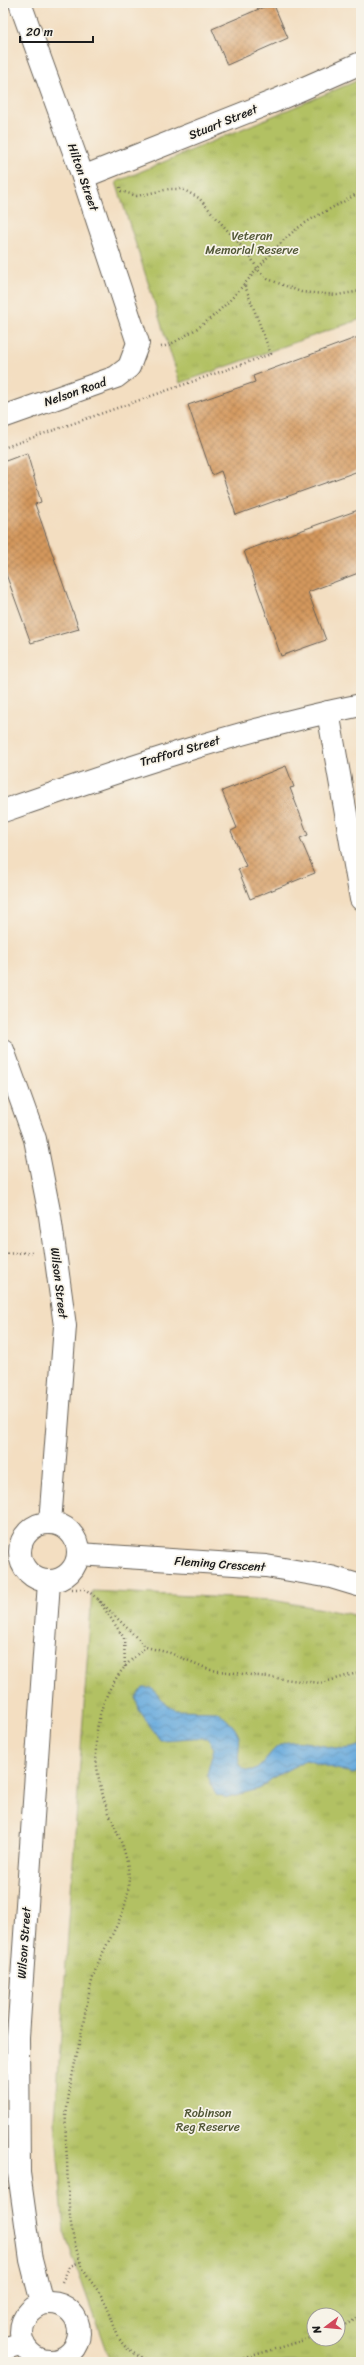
<svg xmlns="http://www.w3.org/2000/svg" width="364" height="2365" viewBox="0 0 364 2365" font-family="Sriracha,sans-serif">
	<style>
		.grass { fill: url(#grass-tufts); stroke: #676e40; fill-rule: evenodd }
		.water { fill: url(#water-waves); stroke: #42647c }
		.building { fill: url(#building-cross-hatch) }
		.lines { fill: none; stroke-linecap: round; stroke-linejoin: round }
		.minor-casing { stroke: #676056; stroke-width: 24 }
		.path { stroke: #676056; stroke-width: 2.5; stroke-dasharray: 1 3; stroke-linecap: butt }
		.minor { stroke: #fff; stroke-width: 22 }
		.labels { text-anchor: middle; stroke-width: 3.5; stroke-linejoin: round; paint-order: stroke }
		.street-label { font-size: 12px; fill: #1c1c1c; stroke: #f7f3e8 }
		.park-label { font-size: 12px; fill: #505635; stroke: #f7f3e8 }
	</style>
	<defs>
		<pattern id="grass-tufts" width="24" height="20" patternUnits="userSpaceOnUse"><rect width="24" height="20" fill="#b2c164"/><path d="M3 7l-1-3M5 7V3M7 7l1-3M15 17l-1-3M17 17v-4M19 17l1-3" fill="none" stroke="#98a556"/></pattern>
		<pattern id="water-waves" width="16" height="10" patternUnits="userSpaceOnUse"><rect width="16" height="10" fill="#69abdd"/><path d="M0 5q4-4 8 0t8 0" fill="none" stroke="#568ab2"/></pattern>
		<pattern id="building-cross-hatch" width="8" height="8" patternUnits="userSpaceOnUse"><rect width="8" height="8" fill="#d4985d"/><path d="M0 0l8 8M0 8l8-8" fill="none" stroke="#ab7b4c"/></pattern>
	</defs>
	<rect width="100%" height="100%" fill="#f7f3e8"/>
	<filter id="ink" filterUnits="userSpaceOnUse"><feTurbulence type="fractalNoise" baseFrequency=".025" numOctaves="2"/><feDisplacementMap in="SourceGraphic" scale="8" xChannelSelector="R" yChannelSelector="G"/><feConvolveMatrix kernelMatrix="1 2 1 2 8 2 1 2 1" color-interpolation-filters="sRGB"/></filter>
	<filter id="wash" filterUnits="userSpaceOnUse"><feTurbulence type="fractalNoise" baseFrequency=".012" numOctaves="4" result="noise"/><feDisplacementMap in="SourceGraphic" scale="16" xChannelSelector="R" yChannelSelector="G"/><feGaussianBlur stdDeviation="0.9" result="paint"/><feColorMatrix in="noise" values="0 0 0 0 0 0 0 0 0 0 0 0 0 0 0 0 0 1.4 0 .05"/><feComposite in="paint" operator="in"/></filter>
	<g filter="url(#wash)">
		<rect width="100%" height="100%" fill="#f3dec1"/>
		<g class="grass">
			<polygon points="361,79 361,319 180,383 116,182"/>
			<path d="M 92,1591 L 272,1600 L 361,1616 L 361,2362 L 110,2362 L 64,2232 L 55,2120 ZM 314,2315 L 338,2315 L 338,2339 L 314,2339 Z"/>
		</g>
		<path class="water" d="M 143,1688 L 152,1688 L 166,1705 L 176,1710 L 217,1711 C 225,1718 236,1726 239,1737 C 242,1746 232,1765 247,1770 C 262,1774 269,1745 288,1742 C 312,1738 339,1756 361,1745 L 361,1771 L 353,1774 L 306,1760 L 274,1777 L 259,1789 L 225,1798 L 216,1795 L 207,1774 L 214,1748 L 207,1738 C 190,1737 176,1740 160,1740 L 139,1710 L 136,1698 Z"/>
		<g id="blocks">
			<g class="building">
				<polygon points="273,3 288,38 227,65 212,29"/>
				<polygon points="361,336 361,470 236,515 221,471 212,475 188,405 255,382 253,376"/>
				<polygon points="27,453 41,502 35,504 79,629 31,643 3,566 3,462"/>
				<polygon points="361,509 361,572 308,592 326,640 281,656 244,551"/>
				<polygon points="286,766 294,787 290,788 308,835 300,838 315,873 250,899 238,869 246,866 231,831 237,828 222,791"/>
			</g>
		</g>
	</g>
	<g filter="url(#ink)">
		<use href="#blocks" fill-opacity="0" stroke="#676056" stroke-width="1"/>
		<g class="lines">
			<g class="minor-casing">
				<g id="minor">
					<polyline points="83,177 277,100 361,63"/>
					<polyline points="3,417 116,377 129,367 138,343 83,177 20,3"/>
					<polyline points="328,712 361,899"/>
					<path d="M 3,811 C 121,770 238,730 361,705"/>
					<polyline points="3,1050 35,1139 50,1216 65,1326 50,1523"/>
					<circle cx="49" cy="1552" r="29"/>
					<polyline points="78,1554 266,1566 331,1577 361,1586"/>
					<polyline points="42,2303 31,2260 19,2173 18,2037 49,1582"/>
					<circle cx="50" cy="2332" r="29"/>
					<polyline points="3,2349 23,2343"/>
				</g>
			</g>
			<g class="path">
				<polyline points="120,187 121,191 137,196 169,189 182,189 199,198 250,256 258,270 268,279 301,292 337,295 361,291"/>
				<path d="M 161,347 C 171,345 180,339 188,334 C 231,309 252,270 286,238 C 308,217 336,208 361,191"/>
				<polyline points="3,448 271,354 245,286"/>
				<polyline points="3,1254 32,1252"/>
				<polyline points="72,1589 85,1589 98,1599"/>
				<polyline points="125,1667 124,1638 98,1599 146,1647"/>
				<polyline points="62,2282 70,2266 80,2262"/>
				<polyline points="338,2328 361,2317"/>
				<polyline points="124,2362 147,2361"/>
				<path d="M 153,2362 C 110,2347 121,2332 103,2299 C 96,2285 86,2279 81,2263 C 68,2230 68,2194 67,2159 C 66,2145 65,2130 66,2116 C 69,2089 75,2062 81,2035 C 85,2015 88,1994 94,1974 C 103,1946 124,1921 128,1891 C 132,1862 120,1839 109,1813 C 85,1752 92,1688 146,1647 L 170,1653 L 211,1670 L 300,1681 L 321,1683 L 361,1672"/>
				<polyline points="232,2362 314,2337"/>
			</g>
			<use href="#minor" class="minor"/>
		</g>
	</g>
	<g class="labels">
		<g class="street-label">
			<text transform="translate(223 122) rotate(-22)" y="4">Stuart Street</text>
			<text transform="translate(83 177) rotate(71)" y="4">Hilton Street</text>
			<text transform="translate(75 392) rotate(-19)" y="4">Nelson Road</text>
			<text transform="translate(180 751) rotate(-16)" y="4">Trafford Street</text>
			<text transform="translate(59 1283) rotate(83)" y="4">Wilson Street</text>
			<text transform="translate(220 1564) rotate(4)" y="4">Fleming Crescent</text>
			<text transform="translate(24 1943) rotate(-86)" y="4">Wilson Street</text>
		</g>
		<g class="park-label">
			<text x="252" y="240">Veteran<tspan x="252" dy="14">Memorial Reserve</tspan></text>
			<text x="208" y="2117">Robinson<tspan x="208" dy="14">Reg Reserve</tspan></text>
		</g>
	</g>
	<rect width="364" height="2365" fill="none" stroke="#f7f3e8" stroke-width="16"/>
	<g transform="translate(326 2327) rotate(254)"><circle r="19" fill="#f7f3e8" stroke="#9f9d96"/>
	<path d="M0-3L7 15L0 10L-7 15Z" fill="#d1495b"/>
	<text y="-6" font-size="11" font-weight="bold" text-anchor="middle" fill="#1c1c1c">N</text>
	</g>
	<path d="M20 36v6h73v-6" fill="none" stroke="#1c1c1c" stroke-width="2"/>
	<text x="26" y="36" font-size="12" fill="#1c1c1c" stroke="#f7f3e8" stroke-width="3" paint-order="stroke">20 m</text>
</svg>
